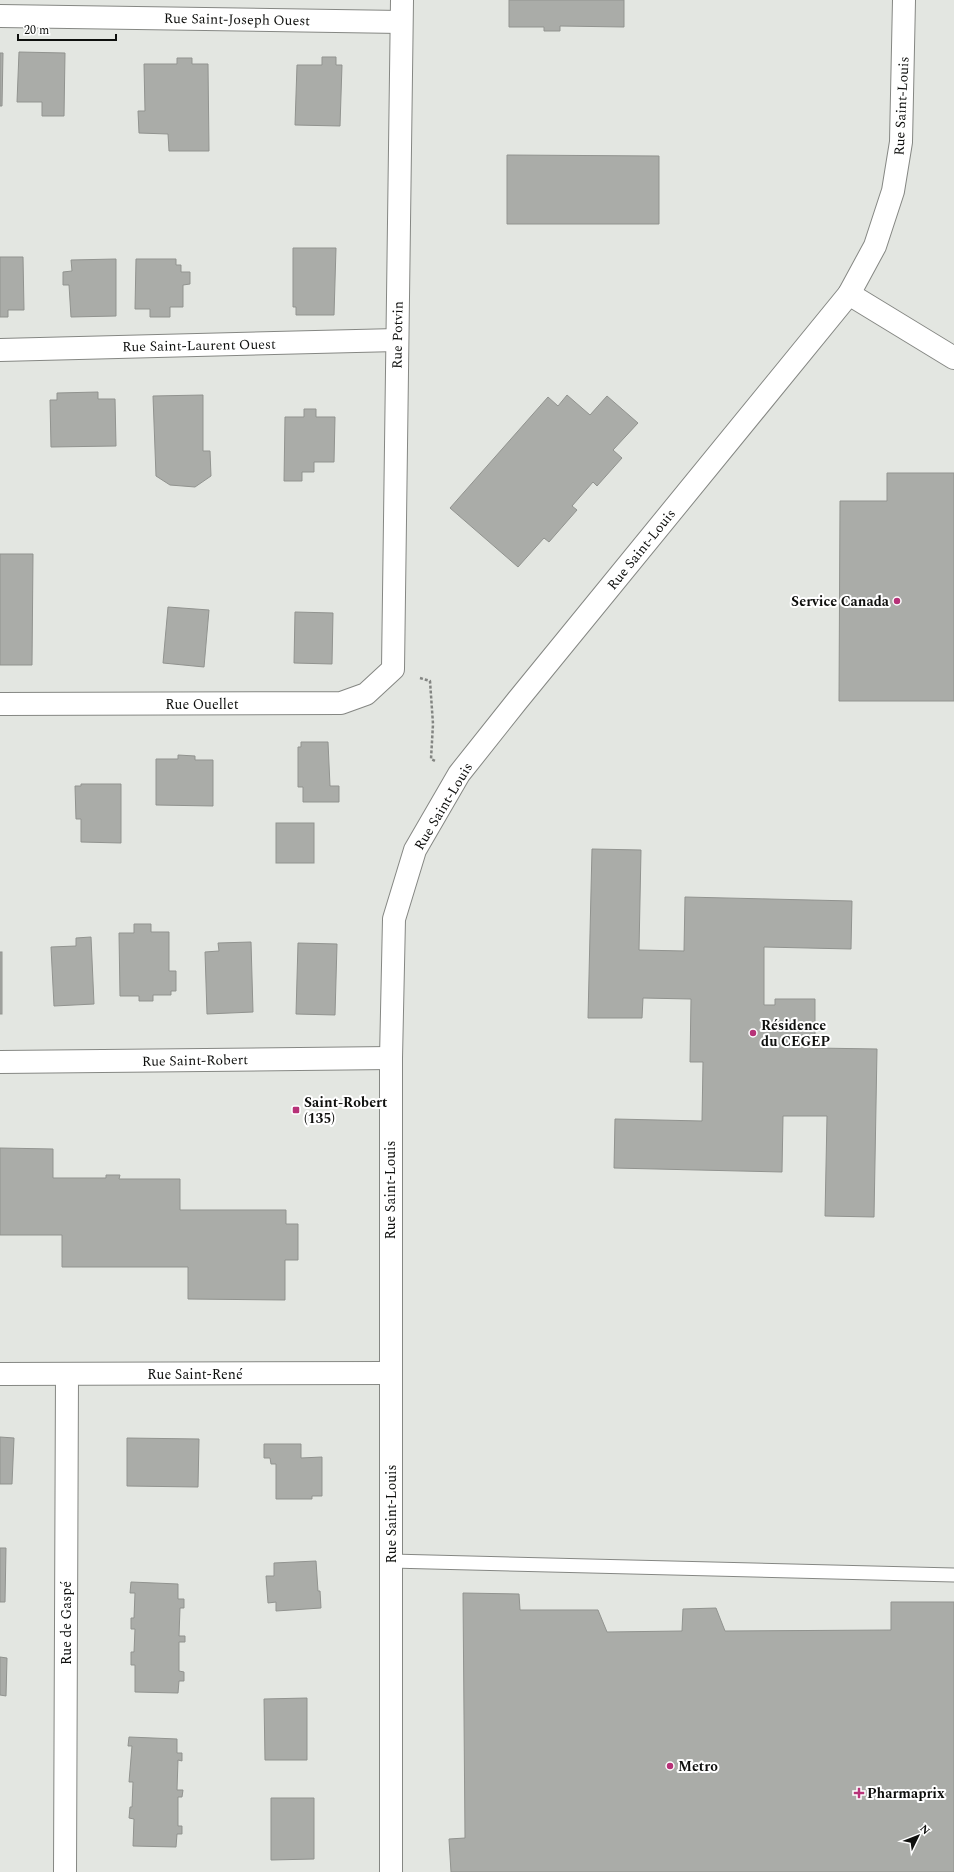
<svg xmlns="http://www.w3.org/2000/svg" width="954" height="1872" viewBox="0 0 954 1872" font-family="Spectral,serif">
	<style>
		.building { fill: #aaaca8; stroke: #91938f }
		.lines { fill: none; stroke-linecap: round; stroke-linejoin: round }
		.service-casing { stroke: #858783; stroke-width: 15 }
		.minor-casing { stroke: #858783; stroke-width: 24 }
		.tertiary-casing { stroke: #858783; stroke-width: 24 }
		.path { stroke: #838582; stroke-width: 2.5; stroke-dasharray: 3 2; stroke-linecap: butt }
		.service { stroke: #fff; stroke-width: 13 }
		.minor { stroke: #fff; stroke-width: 22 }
		.tertiary { stroke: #fff; stroke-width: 22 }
		.poi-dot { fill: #b73278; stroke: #fff; stroke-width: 1.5 }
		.labels { text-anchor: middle; stroke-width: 4; stroke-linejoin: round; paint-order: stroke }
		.street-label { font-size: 14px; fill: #0e0f0d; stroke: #fff }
		.poi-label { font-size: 14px; font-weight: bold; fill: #0e0f0d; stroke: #fff; text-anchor: start }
	</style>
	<rect width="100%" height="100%" fill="#e3e6e1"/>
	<g class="building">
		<polygon points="509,0 624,0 624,27 560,26 560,31 544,31 544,27 509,27"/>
		<polygon points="19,52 65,53 64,116 42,116 42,102 17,102"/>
		<polygon points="0,53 3,53 2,106 0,106"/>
		<polygon points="322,57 336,57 336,65 342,65 340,126 295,125 297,65 322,65"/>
		<polygon points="177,58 192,58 192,64 208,64 209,151 169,151 168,134 139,133 138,111 145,111 144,64 177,64"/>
		<polygon points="507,155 659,156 659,224 507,224"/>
		<polygon points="293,248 336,248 334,315 296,315 296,307 293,307"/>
		<polygon points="0,257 23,257 24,310 8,310 8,317 0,317"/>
		<polygon points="116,259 116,316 71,317 69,285 63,285 63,272 72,271 71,260"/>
		<polygon points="136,259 176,259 176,265 181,265 181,272 190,272 190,284 183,285 183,307 170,307 170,317 150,317 150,309 135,309"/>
		<polygon points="98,392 98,399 115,399 116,446 51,447 50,400 57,400 57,393"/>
		<polygon points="203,395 203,451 210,451 211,476 195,487 170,485 156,476 153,396"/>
		<polygon points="567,395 590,415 607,396 638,423 613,450 622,458 597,486 593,482 572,506 577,510 549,542 544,538 518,567 450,508 548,397 558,406"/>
		<polygon points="304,409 316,409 316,417 335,417 334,462 314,462 314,472 302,472 302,481 284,481 285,417 304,417"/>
		<polygon points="887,473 954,473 954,701 839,701 840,501 887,501"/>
		<polygon points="0,554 33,554 32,665 0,665"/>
		<polygon points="168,607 209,610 204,667 163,663"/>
		<polygon points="295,612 333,613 332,664 294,663"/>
		<polygon points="301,742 328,742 330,786 339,786 339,802 303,802 303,787 298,787 298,747 301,747"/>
		<polygon points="178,755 195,756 195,760 213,760 213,806 156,805 156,759 178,759"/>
		<polygon points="81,784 121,784 121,843 81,842 81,819 76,819 75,786 81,786"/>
		<rect x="276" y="823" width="38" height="40"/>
		<polygon points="592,849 641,850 639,950 684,951 685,897 852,901 851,949 764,947 764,1005 775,1005 775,999 815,999 815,1048 877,1049 874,1217 825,1216 827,1116 783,1116 782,1172 614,1168 615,1119 702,1121 703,1062 690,1062 691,999 643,998 642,1018 588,1018"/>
		<polygon points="134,924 151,924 151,932 169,932 169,971 176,971 176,991 171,991 171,995 153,995 153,1001 139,1001 139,996 120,996 119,933 134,933"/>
		<polygon points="91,937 94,1004 54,1006 51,947 76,946 76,938"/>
		<polygon points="251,942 253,1012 207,1014 205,952 219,951 218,943"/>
		<polygon points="298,943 337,944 335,1015 296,1014"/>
		<rect x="0" y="952" width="2" height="62"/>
		<polygon points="0,1148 53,1149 53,1178 106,1178 106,1175 120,1175 119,1179 180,1179 180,1210 286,1210 286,1224 298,1224 298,1260 285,1260 285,1300 188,1299 188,1267 62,1267 62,1235 0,1235"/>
		<polygon points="0,1437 14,1438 12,1484 0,1484"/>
		<polygon points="127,1438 199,1439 198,1487 127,1486"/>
		<polygon points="264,1444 301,1444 301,1458 322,1457 322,1496 312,1496 312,1499 276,1499 276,1464 271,1464 270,1458 264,1458"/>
		<polygon points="0,1548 6,1548 5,1602 0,1602"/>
		<polygon points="316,1561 318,1591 320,1591 321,1608 276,1611 276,1602 268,1603 266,1576 274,1576 274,1563"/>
		<polygon points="131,1582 178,1584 178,1599 184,1599 184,1608 180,1608 179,1636 185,1636 185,1642 179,1642 179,1671 184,1672 184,1681 179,1681 178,1693 135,1692 135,1665 131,1665 131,1652 134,1652 135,1629 131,1629 131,1618 134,1618 135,1593 130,1593"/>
		<polygon points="463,1593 519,1594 520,1610 598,1610 607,1632 682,1631 683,1609 716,1608 725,1631 891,1630 891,1602 954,1602 954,1872 451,1872 449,1839 465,1838"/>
		<polygon points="0,1657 7,1658 6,1696 0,1695"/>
		<polygon points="307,1698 307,1760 265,1760 264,1699"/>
		<polygon points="129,1737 177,1739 177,1753 182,1753 182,1761 178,1760 177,1790 183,1790 182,1797 178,1797 178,1826 182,1826 182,1834 177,1834 176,1847 133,1846 134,1819 129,1818 130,1807 132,1807 133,1782 129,1782 132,1746 128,1746"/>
		<polygon points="271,1798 314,1798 314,1859 271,1860"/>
	</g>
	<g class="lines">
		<g class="service-casing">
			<polyline id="service" points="391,1561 954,1575"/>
		</g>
		<g class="minor-casing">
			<g id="minor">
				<polyline points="0,16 401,22"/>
				<polyline points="849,294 954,358"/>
				<polyline points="0,350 397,340"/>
				<polyline points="0,704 341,703 366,694 393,669 402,0"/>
				<polyline points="0,1062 391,1058"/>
				<polyline points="0,1374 391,1373"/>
				<polyline points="65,1872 67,1375"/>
			</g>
		</g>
		<g class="tertiary-casing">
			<polyline id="tertiary" points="391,1872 391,1058 394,919 415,850 459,774 517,701 849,294 875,246 893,191 901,142 904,0"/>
		</g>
		<polyline class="path" points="420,678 430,681 433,724 431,759 435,761"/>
		<use href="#service" class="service"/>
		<use href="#minor" class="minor"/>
		<use href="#tertiary" class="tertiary"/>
	</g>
	<g class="poi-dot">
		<circle cx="897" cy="601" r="4"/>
		<circle cx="753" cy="1033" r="4"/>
		<rect x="292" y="1106" width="8" height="8" rx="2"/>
		<circle cx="670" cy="1766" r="4"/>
		<path d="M857 1787h4v4h4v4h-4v4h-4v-4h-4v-4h4z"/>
	</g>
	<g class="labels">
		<g class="street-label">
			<text transform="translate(237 19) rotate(1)" y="5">Rue Saint-Joseph Ouest</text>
			<text transform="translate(901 106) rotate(-87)" y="5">Rue Saint-Louis</text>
			<text transform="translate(397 335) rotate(-89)" y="5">Rue Potvin</text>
			<text transform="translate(199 345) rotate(-1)" y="5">Rue Saint-Laurent Ouest</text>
			<text transform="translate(641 549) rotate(-51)" y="5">Rue Saint-Louis</text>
			<text x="202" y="709">Rue Ouellet</text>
			<text transform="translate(443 806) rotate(-59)" y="5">Rue Saint-Louis</text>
			<text transform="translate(195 1060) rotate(-1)" y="5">Rue Saint-Robert</text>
			<text transform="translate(390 1190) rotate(-90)" y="5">Rue Saint-Louis</text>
			<text x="195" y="1379">Rue Saint-René</text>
			<text transform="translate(391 1514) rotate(-90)" y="5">Rue Saint-Louis</text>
			<text transform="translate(66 1623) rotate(-90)" y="5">Rue de Gaspé</text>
		</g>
		<g class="poi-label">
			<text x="889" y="606" text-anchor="end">Service Canada</text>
			<text x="761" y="1030">Résidence<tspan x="761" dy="16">du CEGEP</tspan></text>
			<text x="304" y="1107">Saint-Robert<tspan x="304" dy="16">(135)</tspan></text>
			<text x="678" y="1771">Metro</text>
			<text x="867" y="1798">Pharmaprix</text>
		</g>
	</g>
	<g transform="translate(918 1836) rotate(47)" stroke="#ffffff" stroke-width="3" paint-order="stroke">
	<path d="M0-3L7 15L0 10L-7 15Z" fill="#0e0f0d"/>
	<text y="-6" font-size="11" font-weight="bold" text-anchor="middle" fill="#0e0f0d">N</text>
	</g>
	<path d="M18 34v6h98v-6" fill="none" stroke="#0e0f0d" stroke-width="2"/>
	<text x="24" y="34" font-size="12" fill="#0e0f0d" stroke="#ffffff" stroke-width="3" paint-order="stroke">20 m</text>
</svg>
